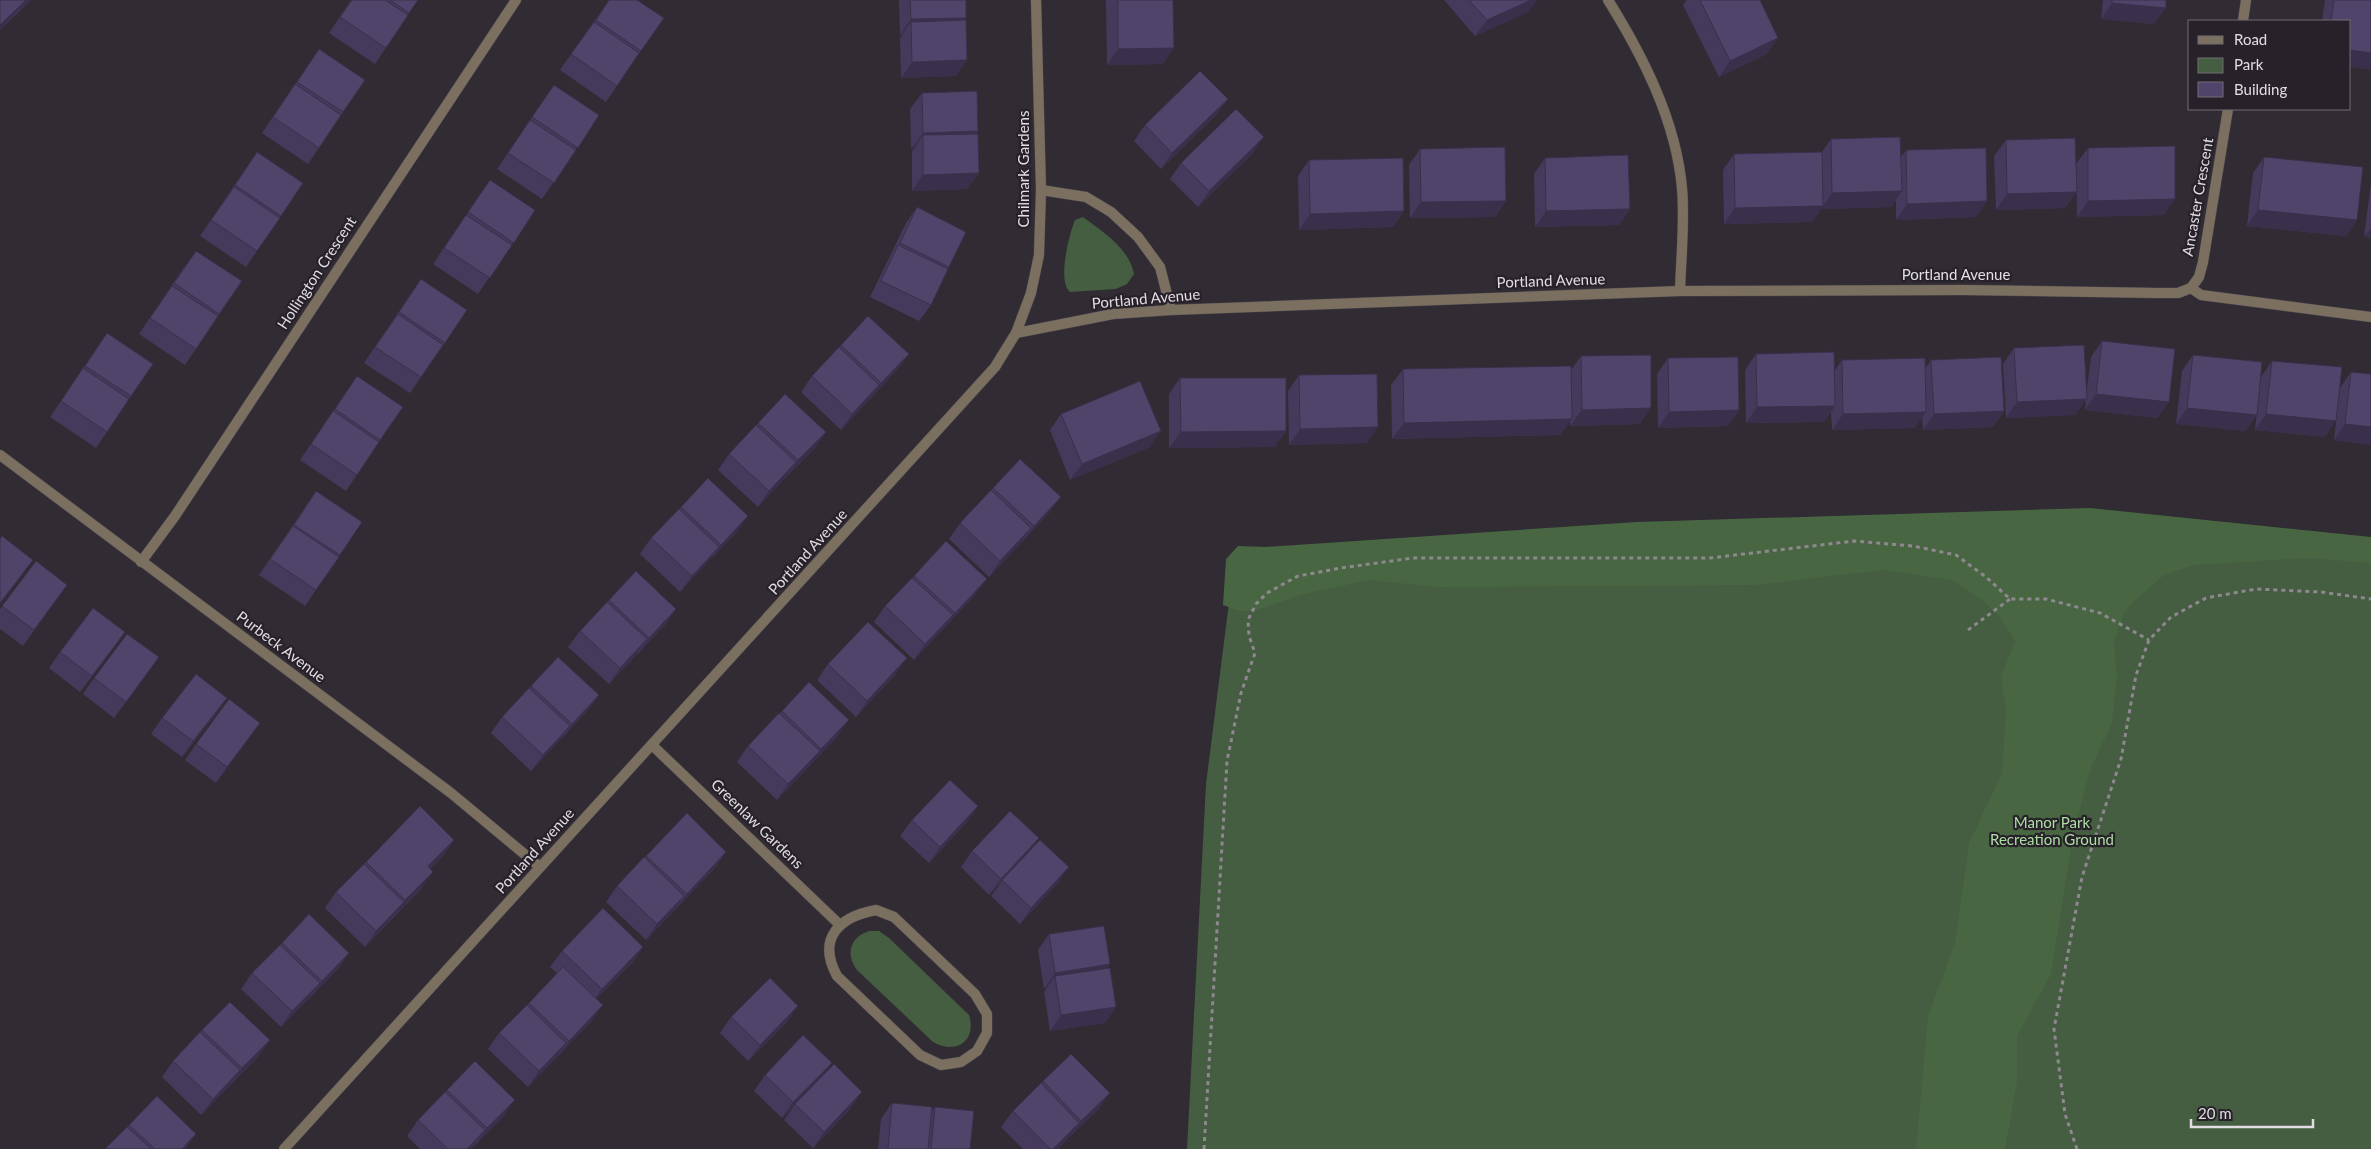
<svg xmlns="http://www.w3.org/2000/svg" width="2371" height="1149" viewBox="0 0 2371 1149" font-family="Lato,sans-serif">
	<style>
		.green { fill: #455d40 }
		.forest { fill: #496643 }
		.lines { fill: none; stroke-linecap: round; stroke-linejoin: round }
		.lane-casing { stroke: #4d474f; stroke-width: 11 }
		.street-casing { stroke: #4d474f; stroke-width: 11 }
		.path { stroke: #8e898f; stroke-width: 3; stroke-dasharray: 4 4; stroke-linecap: butt }
		.lane { stroke: #7b705f; stroke-width: 10 }
		.street { stroke: #7b705f; stroke-width: 10 }
		.wall { fill: #463a5c }
		.shaded-wall { fill: #39304b }
		.building { fill: #51446b; stroke: #39304b }
		.labels { text-anchor: middle; stroke-width: 4.5; stroke-linejoin: round; paint-order: stroke }
		.street-label { font-size: 15px; fill: #e1dde2; stroke: #272229 }
		.park-label { font-size: 15px; fill: #addea3; stroke: #272229 }
	</style>
	<rect width="100%" height="100%" fill="#312b33"/>
	<g class="green">
		<path d="M 1083,217 C 1103,232 1129,248 1134,274 L 1127,284 L 1116,289 L 1070,292 C 1057,281 1069,235 1075,220 Z"/>
		<polygon points="2371,541 2371,1149 1187,1149 1206,784 1235,555"/>
		<path d="M 869,931 L 879,931 L 889,938 L 969,1015 C 977,1041 956,1055 933,1042 L 857,970 C 845,954 850,937 869,931 Z"/>
	</g>
	<polygon class="forest" points="2090,508 2371,537 2371,563 2308,558 2193,565 2163,576 2132,603 2124,613 2114,642 2117,677 2112,723 2090,770 2073,836 2051,974 2017,1036 2017,1082 2005,1149 1916,1149 1928,1016 1955,943 1969,843 2002,773 2006,710 2001,677 2015,641 2000,617 1982,600 1952,580 1882,570 1756,585 1437,587 1369,580 1300,595 1254,611 1240,611 1223,605 1226,559 1238,546 1265,547 1637,522"/>
	<g class="lines">
		<g class="lane-casing">
			<polyline id="lane" points="1041,190 1086,197 1111,212 1138,237 1160,267 1171,310"/>
		</g>
		<g class="street-casing">
			<g id="street">
				<path d="M 1608,0 C 1643,56 1676,121 1682,188 C 1685,222 1681,257 1680,291"/>
				<polyline points="2243,21 2246,0"/>
				<polyline points="2191,288 2199,277 2203,262 2228,109"/>
				<polyline points="2191,288 2201,295 2371,317"/>
				<polyline points="1016,333 1113,314 1171,310 1680,291 1963,290 2157,293 2178,293 2191,288"/>
				<polyline points="0,455 451,793 540,867"/>
				<polyline points="141,562 175,516 516,0"/>
				<polyline points="652,745 840,925"/>
				<path d="M 876,910 L 894,917 L 975,994 L 987,1014 L 987,1033 L 977,1051 L 961,1062 L 941,1065 L 920,1055 L 837,976 C 817,939 838,917 876,910 Z"/>
				<polyline points="284,1149 995,367 1016,333 1031,293 1039,255 1041,190 1036,0"/>
			</g>
		</g>
		<g class="path">
			<polyline points="1968,630 2010,599"/>
			<polyline points="1204,1149 1227,761 1241,693 1255,653 1249,636 1248,620 1256,604 1267,593 1298,576 1341,568 1413,558 1710,558 1854,541 1913,546 1956,555 1986,577 2010,599 2046,599 2100,613 2149,640"/>
			<polyline points="2077,1149 2065,1114 2054,1029 2082,877 2121,759 2136,675 2149,640 2171,617 2206,598 2256,589 2321,592 2371,599"/>
		</g>
		<use href="#lane" class="lane"/>
		<use href="#street" class="street"/>
	</g>
	<g class="wall">
		<polygon points="0,0 31,0 0,30"/>
		<polygon points="351,0 418,0 375,64 329,33"/>
		<polygon points="609,0 641,51 606,102 560,70"/>
		<polygon points="899,0 966,0 964,21 956,76 901,78 900,38 902,35 900,35"/>
		<polygon points="1106,0 1173,0 1163,64 1107,65"/>
		<polygon points="1444,0 1537,0 1528,12 1475,36"/>
		<polygon points="1687,0 1760,0 1767,54 1719,77 1683,5"/>
		<polygon points="2103,0 2166,0 2154,24 2101,19"/>
		<polygon points="2325,0 2371,0 2371,67 2369,70 2350,21 2322,21"/>
		<polygon points="308,65 365,80 308,164 262,133"/>
		<polygon points="922,93 978,131 976,134 968,189 912,191 912,151 914,149 911,149 910,109"/>
		<polygon points="1228,99 1216,115 1161,169 1134,141 1145,125"/>
		<polygon points="543,101 599,115 542,199 497,169"/>
		<polygon points="1831,139 1901,157 1906,150 1987,201 1976,217 1896,220 1896,200 1891,207 1821,209 1812,222 1724,224 1723,170 1734,154 1822,152"/>
		<polygon points="2006,140 2077,192 2065,208 1996,210 1994,156"/>
		<polygon points="2088,148 2164,215 2077,217 2076,164"/>
		<polygon points="1420,149 1506,201 1495,217 1410,218 1409,165"/>
		<polygon points="1253,153 1198,207 1170,179 1181,163"/>
		<polygon points="2264,157 2357,220 2346,236 2247,226 2253,173"/>
		<polygon points="1545,158 1630,209 1619,225 1535,227 1534,174"/>
		<polygon points="1309,160 1404,211 1393,227 1299,230 1298,176"/>
		<polygon points="246,168 303,183 246,267 200,236"/>
		<polygon points="2371,183 2371,238 2364,237"/>
		<polygon points="479,196 535,210 478,294 433,264"/>
		<polygon points="917,207 949,267 931,305 919,321 870,297 906,223"/>
		<polygon points="184,267 242,281 185,365 139,334"/>
		<polygon points="410,295 445,343 410,393 364,363"/>
		<polygon points="107,333 153,364 96,448 50,417"/>
		<polygon points="2102,341 2158,418 2085,410 2086,400 2075,415 2006,418 2003,364 2014,348 2086,396 2091,357"/>
		<polygon points="841,345 909,354 897,370 841,430 801,392 812,376"/>
		<polygon points="1756,354 1835,370 1842,360 1925,369 1931,360 2004,411 1993,427 1923,430 1922,417 1915,428 1832,430 1831,412 1824,422 1746,423 1745,370"/>
		<polygon points="2193,355 2246,431 2176,424 2182,371"/>
		<polygon points="1581,356 1640,424 1570,426 1570,421 1560,435 1392,439 1391,385 1403,369 1571,370"/>
		<polygon points="1668,358 1739,410 1728,426 1658,428 1657,374"/>
		<polygon points="2272,361 2325,437 2255,430 2261,377"/>
		<polygon points="2351,372 2371,445 2334,440 2340,388"/>
		<polygon points="1299,375 1367,443 1289,445 1288,391"/>
		<polygon points="1180,378 1286,431 1275,447 1169,448 1169,394"/>
		<polygon points="346,392 403,407 346,491 300,460"/>
		<polygon points="1061,414 1150,447 1070,480 1050,430"/>
		<polygon points="758,423 826,432 815,448 787,476 758,507 718,470 729,454"/>
		<polygon points="993,488 1049,513 989,577 949,539 960,523"/>
		<polygon points="316,491 340,555 305,606 259,575"/>
		<polygon points="681,507 737,532 709,560 680,592 640,554 651,538"/>
		<polygon points="36,561 67,585 23,646 0,629 0,609"/>
		<polygon points="914,576 975,595 914,660 874,622 885,606"/>
		<polygon points="609,600 676,609 665,625 609,684 568,647 580,631"/>
		<polygon points="125,632 114,648 80,692 49,668 60,652"/>
		<polygon points="828,664 896,674 856,717 817,680"/>
		<polygon points="148,673 114,718 83,694 94,678"/>
		<polygon points="531,686 599,695 587,711 531,771 491,733 502,717"/>
		<polygon points="782,711 838,736 777,800 737,762 748,746"/>
		<polygon points="216,714 182,757 151,734 162,718"/>
		<polygon points="260,723 216,783 185,760 196,744"/>
		<polygon points="978,806 967,822 929,863 900,836 912,820"/>
		<polygon points="1039,838 1028,854 1058,883 1020,924 991,896 1002,881 989,895 961,867 972,851"/>
		<polygon points="454,840 443,856 430,869 422,888 365,947 325,908 336,892 366,862"/>
		<polygon points="726,852 715,868 646,940 606,902 617,886 646,856"/>
		<polygon points="1049,934 1110,964 1107,968 1116,1007 1105,1023 1050,1031 1044,992 1046,989 1044,989 1038,950"/>
		<polygon points="282,943 349,953 338,969 281,1027 241,989 252,973"/>
		<polygon points="643,947 632,963 596,999 592,1021 528,1087 488,1049 499,1033 527,1005 557,973 550,967 562,951"/>
		<polygon points="731,1017 787,1022 748,1061 720,1033"/>
		<polygon points="202,1030 259,1056 201,1115 162,1077 173,1061"/>
		<polygon points="765,1075 851,1108 813,1148 784,1120 794,1106 782,1118 754,1091"/>
		<polygon points="1043,1081 1099,1109 1070,1136 1058,1149 1023,1149 1001,1127 1013,1111"/>
		<polygon points="447,1090 504,1116 471,1149 420,1149 407,1136 418,1120"/>
		<polygon points="892,1103 931,1112 935,1107 970,1149 878,1149 881,1119"/>
		<polygon points="129,1125 186,1149 105,1149"/>
	</g>
	<g class="shaded-wall">
		<polygon points="26,0 31,0 16,15"/>
		<polygon points="1531,0 1537,0 1528,12 1475,36 1487,20"/>
		<polygon points="25,1 13,17 0,30 0,25"/>
		<polygon points="2112,3 2166,8 2154,24 2101,19"/>
		<polygon points="966,18 955,34 911,22 902,35 900,35 911,19"/>
		<polygon points="1778,38 1767,54 1719,77 1730,61"/>
		<polygon points="1174,48 1163,64 1107,65 1118,49"/>
		<polygon points="2350,50 2371,53 2371,67 2369,70 2350,67"/>
		<polygon points="967,60 956,76 901,78 912,62"/>
		<polygon points="1228,99 1216,115 1161,169 1172,153"/>
		<polygon points="978,131 966,147 923,135 914,149 911,149 923,133"/>
		<polygon points="1264,137 1253,153 1198,207 1209,191"/>
		<polygon points="979,173 968,189 912,191 923,175"/>
		<polygon points="1902,191 1891,207 1821,209 1832,193"/>
		<polygon points="2077,192 2065,208 1996,210 2007,194"/>
		<polygon points="2175,199 2164,215 2077,217 2088,201"/>
		<polygon points="1506,201 1495,217 1410,218 1421,202"/>
		<polygon points="1987,201 1976,217 1896,220 1907,204"/>
		<polygon points="1823,206 1812,222 1724,224 1735,208"/>
		<polygon points="1630,209 1619,225 1535,227 1546,211"/>
		<polygon points="2258,210 2357,220 2346,236 2247,226"/>
		<polygon points="1404,211 1393,227 1299,230 1310,214"/>
		<polygon points="2371,228 2371,238 2364,237"/>
		<polygon points="909,354 897,370 870,399 881,383"/>
		<polygon points="879,385 868,401 841,430 852,414"/>
		<polygon points="2096,394 2169,402 2158,418 2085,410"/>
		<polygon points="2087,399 2075,415 2006,418 2017,402"/>
		<polygon points="1835,406 1824,422 1746,423 1757,407"/>
		<polygon points="1651,408 1640,424 1570,426 1582,410"/>
		<polygon points="2187,408 2257,415 2246,431 2176,424"/>
		<polygon points="1739,410 1728,426 1658,428 1669,412"/>
		<polygon points="2004,411 1993,427 1923,430 1934,414"/>
		<polygon points="1926,412 1915,428 1832,430 1843,414"/>
		<polygon points="2266,414 2336,421 2325,437 2255,430"/>
		<polygon points="1572,419 1560,435 1392,439 1404,423"/>
		<polygon points="2345,424 2371,427 2371,445 2334,440"/>
		<polygon points="1378,427 1367,443 1289,445 1300,429"/>
		<polygon points="1161,431 1150,447 1070,480 1082,464"/>
		<polygon points="1286,431 1275,447 1169,448 1181,432"/>
		<polygon points="826,432 815,448 787,476 798,460"/>
		<polygon points="796,462 785,478 758,507 769,491"/>
		<polygon points="1061,497 1049,513 1022,542 1034,526"/>
		<polygon points="748,516 737,532 710,561 721,545"/>
		<polygon points="1031,528 1020,544 989,577 1000,561"/>
		<polygon points="719,547 707,563 680,592 692,576"/>
		<polygon points="33,560 22,576 0,605 0,603"/>
		<polygon points="987,579 975,595 943,629 955,613"/>
		<polygon points="67,585 56,601 23,646 34,630"/>
		<polygon points="676,609 665,625 638,654 649,638"/>
		<polygon points="953,615 941,631 914,660 925,644"/>
		<polygon points="125,632 114,648 80,692"/>
		<polygon points="647,639 636,655 609,684 620,668"/>
		<polygon points="159,657 148,673 114,718 126,702"/>
		<polygon points="907,658 896,674 856,717 867,701"/>
		<polygon points="599,695 587,711 561,740 572,724"/>
		<polygon points="227,698 216,714 182,757 193,741"/>
		<polygon points="849,720 838,736 777,800 788,784"/>
		<polygon points="260,723 249,739 216,783 227,767"/>
		<polygon points="570,726 558,742 531,771 543,755"/>
		<polygon points="978,806 967,822 929,863 940,847"/>
		<polygon points="1039,838 1027,854 989,895 1001,879"/>
		<polygon points="454,840 443,856 417,882 428,866"/>
		<polygon points="726,852 715,868 675,910 687,894"/>
		<polygon points="1069,867 1058,883 1020,924 1031,908"/>
		<polygon points="433,872 422,888 394,916 405,900"/>
		<polygon points="684,896 673,912 646,940 657,924"/>
		<polygon points="404,902 392,918 365,947 376,931"/>
		<polygon points="643,947 632,963 590,1005 602,989"/>
		<polygon points="349,953 338,969 311,997 322,981"/>
		<polygon points="1110,964 1098,980 1055,976 1046,989 1044,989 1055,973"/>
		<polygon points="320,983 308,999 281,1027 292,1011"/>
		<polygon points="603,1005 592,1021 557,1057 569,1041"/>
		<polygon points="798,1006 787,1022 748,1061 760,1045"/>
		<polygon points="1116,1007 1105,1023 1050,1031 1061,1015"/>
		<polygon points="270,1040 259,1056 231,1084 242,1068"/>
		<polygon points="566,1043 555,1059 528,1087 539,1071"/>
		<polygon points="832,1063 820,1079 782,1118 793,1102"/>
		<polygon points="240,1070 229,1086 201,1115 213,1099"/>
		<polygon points="862,1092 851,1108 813,1148 824,1132"/>
		<polygon points="1110,1093 1099,1109 1070,1137 1081,1121"/>
		<polygon points="515,1100 504,1116 476,1144 487,1128"/>
		<polygon points="1079,1123 1068,1139 1058,1149 1053,1149"/>
		<polygon points="485,1130 471,1149 467,1149"/>
		<polygon points="196,1134 186,1149 182,1149"/>
	</g>
	<g class="building">
		<polygon points="0,0 24,0 25,1 0,25"/>
		<polygon points="352,0 385,0 408,15 386,48 340,17"/>
		<polygon points="390,0 418,0 409,13"/>
		<polygon points="609,0 637,0 664,18 641,51 596,20"/>
		<polygon points="910,0 966,0 966,18 911,19"/>
		<polygon points="1118,0 1173,0 1174,48 1118,49"/>
		<polygon points="1469,0 1531,0 1487,20"/>
		<polygon points="1700,0 1760,0 1778,38 1730,61"/>
		<polygon points="2112,0 2166,0 2166,8 2112,3"/>
		<polygon points="2334,0 2371,0 2371,53 2350,50 2350,21 2331,21"/>
		<polygon points="966,20 967,60 912,62 911,22"/>
		<polygon points="594,22 639,53 617,86 571,54"/>
		<polygon points="319,49 365,80 343,112 297,82"/>
		<polygon points="1200,71 1228,99 1172,153 1145,125"/>
		<polygon points="295,84 341,115 319,148 273,117"/>
		<polygon points="554,85 599,115 578,148 532,117"/>
		<polygon points="977,91 978,131 923,133 922,93"/>
		<polygon points="1236,109 1264,137 1209,191 1181,163"/>
		<polygon points="530,120 576,150 554,183 508,153"/>
		<polygon points="978,134 979,173 923,175 923,135"/>
		<polygon points="1900,137 1902,191 1832,193 1831,139"/>
		<polygon points="2075,138 2077,192 2007,194 2006,140"/>
		<polygon points="2175,146 2175,199 2088,201 2088,148"/>
		<polygon points="1505,147 1506,201 1421,202 1420,149"/>
		<polygon points="1986,148 1987,201 1907,204 1906,150"/>
		<polygon points="257,152 303,183 281,216 235,185"/>
		<polygon points="1822,152 1823,206 1735,208 1734,154"/>
		<polygon points="1628,155 1630,209 1546,211 1545,158"/>
		<polygon points="2264,157 2363,167 2357,220 2258,210"/>
		<polygon points="1403,158 1404,211 1310,214 1309,160"/>
		<polygon points="490,180 535,210 514,243 468,212"/>
		<polygon points="234,187 280,218 257,251 211,220"/>
		<polygon points="917,207 966,232 949,267 900,243"/>
		<polygon points="466,215 512,245 490,278 444,248"/>
		<polygon points="898,245 948,269 931,305 881,281"/>
		<polygon points="196,251 242,281 219,314 174,283"/>
		<polygon points="421,279 467,310 445,343 399,312"/>
		<polygon points="172,286 218,316 196,349 150,318"/>
		<polygon points="398,314 443,345 421,377 375,347"/>
		<polygon points="868,316 909,354 881,383 841,345"/>
		<polygon points="107,333 153,364 131,396 85,366"/>
		<polygon points="2102,341 2175,349 2169,402 2096,394"/>
		<polygon points="2084,345 2087,399 2017,402 2014,348"/>
		<polygon points="839,347 879,385 852,414 812,376"/>
		<polygon points="1834,352 1835,406 1757,407 1756,354"/>
		<polygon points="1651,355 1651,408 1582,410 1581,356"/>
		<polygon points="2193,355 2262,362 2257,415 2187,408"/>
		<polygon points="1738,357 1739,410 1669,412 1668,358"/>
		<polygon points="2001,357 2004,411 1934,414 1931,360"/>
		<polygon points="1925,358 1926,412 1843,414 1842,360"/>
		<polygon points="2272,361 2342,367 2336,421 2266,414"/>
		<polygon points="1571,366 1572,419 1404,423 1403,369"/>
		<polygon points="83,368 129,399 107,432 61,401"/>
		<polygon points="2351,372 2371,374 2371,427 2345,424"/>
		<polygon points="1377,374 1378,427 1300,429 1299,375"/>
		<polygon points="357,376 403,407 380,440 335,409"/>
		<polygon points="1180,378 1286,378 1286,431 1181,432"/>
		<polygon points="1140,381 1161,431 1082,464 1061,414"/>
		<polygon points="785,394 826,432 798,460 758,423"/>
		<polygon points="333,411 379,442 357,475 311,444"/>
		<polygon points="756,425 796,462 769,491 729,454"/>
		<polygon points="1020,459 1061,497 1034,526 993,488"/>
		<polygon points="708,478 748,516 721,545 681,507"/>
		<polygon points="991,490 1031,528 1000,561 960,523"/>
		<polygon points="316,491 362,522 340,555 294,525"/>
		<polygon points="679,509 719,547 692,576 651,538"/>
		<polygon points="293,526 339,557 316,590 270,559"/>
		<polygon points="2,536 33,560 0,603 0,539"/>
		<polygon points="946,541 987,579 955,613 914,576"/>
		<polygon points="36,561 67,585 34,630 2,606"/>
		<polygon points="636,571 676,609 649,638 609,600"/>
		<polygon points="912,578 953,615 925,644 885,606"/>
		<polygon points="607,602 647,639 620,668 580,631"/>
		<polygon points="93,608 125,632 92,676 60,652"/>
		<polygon points="868,622 907,658 867,701 828,664"/>
		<polygon points="127,634 159,657 126,702 94,678"/>
		<polygon points="558,657 599,695 572,724 531,686"/>
		<polygon points="196,674 227,698 193,741 162,718"/>
		<polygon points="809,682 849,720 821,749 782,711"/>
		<polygon points="529,688 570,726 543,755 502,717"/>
		<polygon points="229,699 260,723 227,767 196,744"/>
		<polygon points="779,713 820,751 788,784 748,746"/>
		<polygon points="950,780 978,806 940,847 912,820"/>
		<polygon points="420,806 454,840 428,866 433,872 405,900 366,862"/>
		<polygon points="1010,811 1039,838 1001,879 972,851"/>
		<polygon points="687,813 726,852 687,894 646,856"/>
		<polygon points="1040,840 1069,867 1031,908 1002,880"/>
		<polygon points="644,857 684,896 657,924 617,886"/>
		<polygon points="364,864 404,902 376,931 336,892"/>
		<polygon points="603,908 643,947 602,989 562,951"/>
		<polygon points="309,914 349,953 322,981 282,943"/>
		<polygon points="1104,926 1110,964 1055,973 1049,934"/>
		<polygon points="280,945 320,983 292,1011 252,973"/>
		<polygon points="563,967 603,1005 569,1041 529,1003"/>
		<polygon points="1110,968 1116,1007 1061,1015 1055,976"/>
		<polygon points="770,978 798,1006 760,1045 731,1017"/>
		<polygon points="230,1002 270,1040 242,1068 202,1030"/>
		<polygon points="527,1005 566,1043 539,1071 499,1033"/>
		<polygon points="200,1032 240,1070 213,1099 173,1061"/>
		<polygon points="803,1035 832,1063 793,1102 765,1075"/>
		<polygon points="1071,1054 1110,1093 1081,1121 1043,1081"/>
		<polygon points="475,1061 515,1100 487,1128 447,1090"/>
		<polygon points="834,1064 862,1092 824,1132 795,1104"/>
		<polygon points="1041,1083 1079,1123 1053,1149 1050,1149 1013,1111"/>
		<polygon points="445,1092 485,1130 467,1149 448,1149 418,1120"/>
		<polygon points="157,1096 196,1134 182,1149 155,1149 129,1125"/>
		<polygon points="892,1103 932,1107 928,1149 888,1149"/>
		<polygon points="935,1107 974,1111 970,1149 931,1149"/>
		<polygon points="127,1127 151,1149 105,1149"/>
	</g>
	<g class="labels">
		<g class="street-label">
			<text transform="translate(1024 169) rotate(-90)" y="5">Chilmark Gardens</text>
			<text transform="translate(2198 197) rotate(-80)" y="5">Ancaster Crescent</text>
			<text transform="translate(317 273) rotate(-57)" y="5">Hollington Crescent</text>
			<text x="1956" y="280">Portland Avenue</text>
			<text transform="translate(1551 281) rotate(-2)" y="5">Portland Avenue</text>
			<text transform="translate(1146 299) rotate(-5)" y="5">Portland Avenue</text>
			<text transform="translate(808 552) rotate(-48)" y="5">Portland Avenue</text>
			<text transform="translate(281 647) rotate(37)" y="5">Purbeck Avenue</text>
			<text transform="translate(757 824) rotate(44)" y="5">Greenlaw Gardens</text>
			<text transform="translate(535 851) rotate(-48)" y="5">Portland Avenue</text>
		</g>
		<g class="park-label">
			<text x="2052" y="828">Manor Park<tspan x="2052" dy="17">Recreation Ground</tspan></text>
		</g>
	</g>
	<rect x="2188" y="20" width="162" height="90" fill="#272229" stroke="#716d73"/>
	<rect x="2198" y="36" width="25" height="8" fill="#7b705f" stroke="#716d73"/>
	<text x="2234" y="45" font-size="15" fill="#e1dde2">Road</text>
	<rect x="2198" y="58" width="25" height="15" fill="#455d40" stroke="#716d73"/>
	<text x="2234" y="70" font-size="15" fill="#e1dde2">Park</text>
	<rect x="2198" y="82" width="25" height="15" fill="#51446b" stroke="#716d73"/>
	<text x="2234" y="95" font-size="15" fill="#e1dde2">Building</text>
	<path d="M2191 1119v8h122v-8" fill="none" stroke="#e1dde2" stroke-width="2.5"/>
	<text x="2198" y="1119" font-size="15" fill="#e1dde2" stroke="#272229" stroke-width="4" paint-order="stroke">20 m</text>
</svg>
